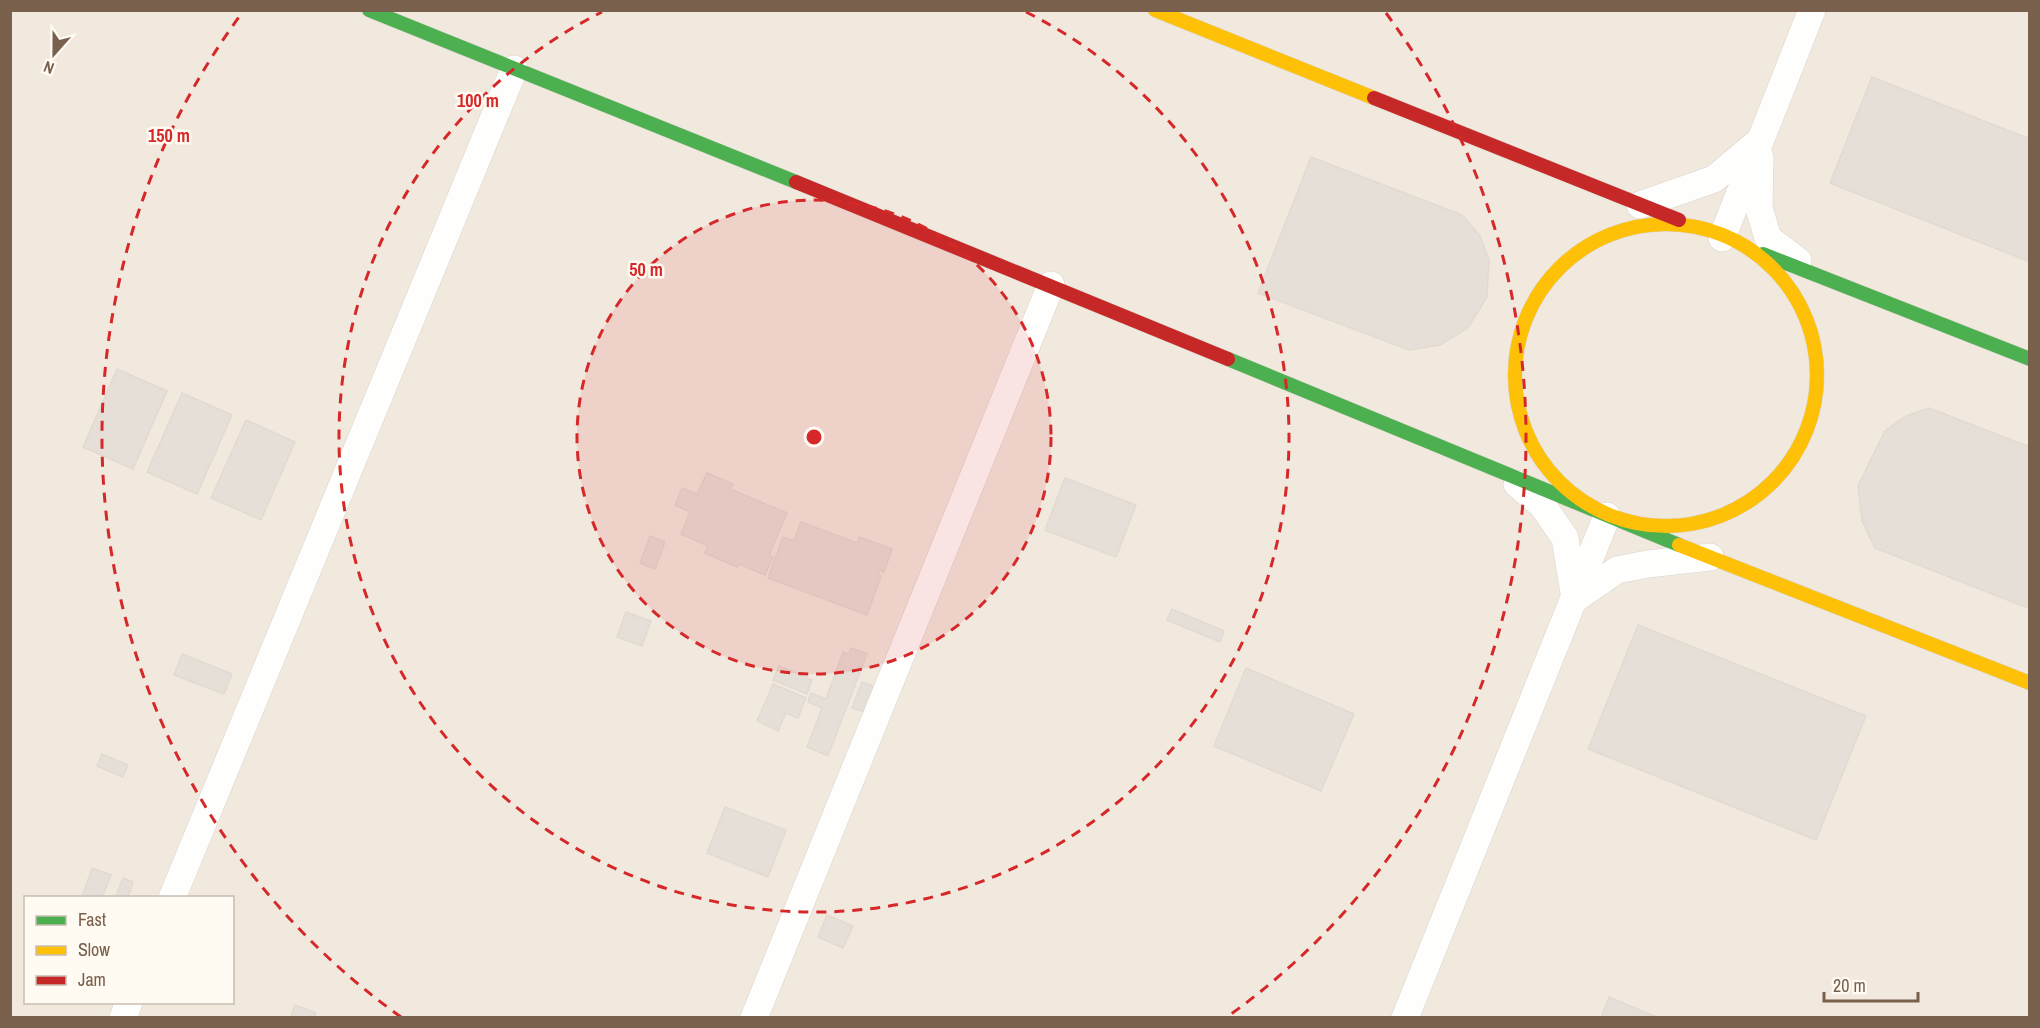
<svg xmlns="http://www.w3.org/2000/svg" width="2040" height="1028" viewBox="0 0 2040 1028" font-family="'Archivo Narrow',sans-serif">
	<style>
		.residential { fill: #f2e9de; fill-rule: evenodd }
		.building { fill: #e6dfd7; stroke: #e2dad1; stroke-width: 1.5 }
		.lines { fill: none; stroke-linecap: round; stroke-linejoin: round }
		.street-casing { stroke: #d9d3cd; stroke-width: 28 }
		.fast-casing { stroke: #d8d2ca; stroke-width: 15 }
		.slow-casing { stroke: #d8d2ca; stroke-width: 15 }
		.jam-casing { stroke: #d8d2ca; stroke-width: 15 }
		.street { stroke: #fefefd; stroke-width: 27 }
		.fast { stroke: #4caf50; stroke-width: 14 }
		.slow { stroke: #ffc107; stroke-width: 14 }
		.jam { stroke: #c62828; stroke-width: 14 }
		.ring { fill: none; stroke: #d62828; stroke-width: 3; stroke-dasharray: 10 8 }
		.centre { fill: #d62828; stroke: #fffbf3; stroke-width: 3 }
		.ring-label { font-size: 18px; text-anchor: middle; font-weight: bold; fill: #d62828; stroke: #fffbf3; stroke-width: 5; stroke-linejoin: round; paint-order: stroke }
	</style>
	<rect width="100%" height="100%" fill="#f9f6f0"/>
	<path class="residential" d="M 10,11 L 2029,11 L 2029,1017 L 11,1017 ZM 26,898 L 232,898 L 232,1002 L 26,1002 Z"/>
	<g class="building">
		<polygon points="1872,77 2030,139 2030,262 1830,183"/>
		<polygon points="1311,157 1462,215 1480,236 1489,260 1487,297 1468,328 1440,345 1409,350 1258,293"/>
		<polygon points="117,369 167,391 133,469 83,447"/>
		<polygon points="182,393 232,415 197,494 147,472"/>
		<polygon points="1929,408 2030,447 2030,609 1875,548 1862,521 1858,486 1885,431 1906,416"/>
		<polygon points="246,420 295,442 261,520 211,498"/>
		<polygon points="707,473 733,484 730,489 787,513 769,555 773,557 765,575 739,564 737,567 705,553 708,546 681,534 690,512 675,505 682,488 697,494"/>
		<polygon points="1065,478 1136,505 1116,557 1045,530"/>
		<polygon points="801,522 857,543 859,537 892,549 884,572 880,570 878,574 881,576 867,615 768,578 783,537 794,541"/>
		<polygon points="650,536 665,542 655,569 640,563"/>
		<polygon points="1172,609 1224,631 1220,642 1167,620"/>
		<polygon points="626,612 651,621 642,646 617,637"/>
		<polygon points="1638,625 1866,716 1816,840 1588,749"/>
		<polygon points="851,648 867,654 828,756 807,747 822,708 808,702 811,693 826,699 843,652 849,654"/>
		<polygon points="182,654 232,674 224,694 174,675"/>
		<polygon points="779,666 812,680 807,694 773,680"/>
		<polygon points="1246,668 1354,714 1321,791 1214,746"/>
		<polygon points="862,682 875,687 865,712 852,708"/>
		<polygon points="773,684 806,698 798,718 786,713 778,731 757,721"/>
		<polygon points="102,754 128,765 123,777 97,766"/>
		<polygon points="725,807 786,830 768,877 707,853"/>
		<polygon points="92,868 111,875 102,898 82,897"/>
		<polygon points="123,878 133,882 128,898 115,898"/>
		<polygon points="827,915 853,926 843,948 818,937"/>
		<polygon points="1609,997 1659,1018 1601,1018"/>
		<polygon points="295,1005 316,1013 314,1018 291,1016"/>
	</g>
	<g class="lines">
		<g class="street-casing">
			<g id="street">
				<polyline points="1760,157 1759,208 1768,238 1798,261"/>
				<polyline points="1640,205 1714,179 1757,143"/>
				<polyline points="1722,238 1812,10"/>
				<polyline points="1517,484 1543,506 1565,538 1575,599 1617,570 1648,564 1710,557"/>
				<polyline points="172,898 514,69"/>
				<polyline points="123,1018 129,1002"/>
				<polyline points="754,1018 1051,285"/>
				<polyline points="1405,1018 1607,516"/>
			</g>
		</g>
		<g class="fast-casing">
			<g id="fast">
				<polyline points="369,10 796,182"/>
				<polyline points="1763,254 2030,359"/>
				<polyline points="1228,359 1679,545"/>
			</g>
		</g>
		<g class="slow-casing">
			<g id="slow">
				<polyline points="1155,10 1374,98"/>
				<circle cx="1666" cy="375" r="151"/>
				<polyline points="1679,545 2030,683"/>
			</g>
		</g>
		<g class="jam-casing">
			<g id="jam">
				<polyline points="1374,98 1679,220"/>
				<polyline points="796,182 1228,359"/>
			</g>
		</g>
		<use href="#street" class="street"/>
		<use href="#fast" class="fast"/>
		<use href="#slow" class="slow"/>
		<use href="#jam" class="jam"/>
	</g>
	<circle cx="814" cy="437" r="237" fill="#d62828" fill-opacity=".12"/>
	<g class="ring">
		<circle cx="814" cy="437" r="237"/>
		<path d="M1026 12A475 475 0 1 1 602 12"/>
		<path d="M401 1017A712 712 0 0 1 242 13M1386 13A712 712 0 0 1 1227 1017"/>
	</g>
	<circle cx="814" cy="437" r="9" class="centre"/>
	<g class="ring-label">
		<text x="478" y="107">100 m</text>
		<text x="169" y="142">150 m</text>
		<text x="646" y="276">50 m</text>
	</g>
	<rect width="2040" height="1028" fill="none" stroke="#79604d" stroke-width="24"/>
	<rect x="24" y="896" width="210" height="108" fill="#fffbf3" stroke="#c9bdb1" stroke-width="1.5"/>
	<rect x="36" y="916" width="30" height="9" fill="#4caf50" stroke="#c9bdb1" stroke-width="1.5"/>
	<text x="78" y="926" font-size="18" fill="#79604d">Fast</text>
	<rect x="36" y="946" width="30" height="9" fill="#ffc107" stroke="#c9bdb1" stroke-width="1.5"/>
	<text x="78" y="956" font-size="18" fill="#79604d">Slow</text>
	<rect x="36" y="976" width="30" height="9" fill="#c62828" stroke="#c9bdb1" stroke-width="1.5"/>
	<text x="78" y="986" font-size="18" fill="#79604d">Jam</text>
	<g transform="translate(54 54) rotate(201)" stroke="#fffbf3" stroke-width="4.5" paint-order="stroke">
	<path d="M0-4.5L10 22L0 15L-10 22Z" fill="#79604d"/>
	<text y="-9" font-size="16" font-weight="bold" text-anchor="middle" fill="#79604d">N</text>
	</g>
	<path d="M1824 992v9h94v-9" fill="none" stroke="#79604d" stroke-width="3"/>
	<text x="1833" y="992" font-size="18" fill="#79604d" stroke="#fffbf3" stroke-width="4.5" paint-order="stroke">20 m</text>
</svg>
